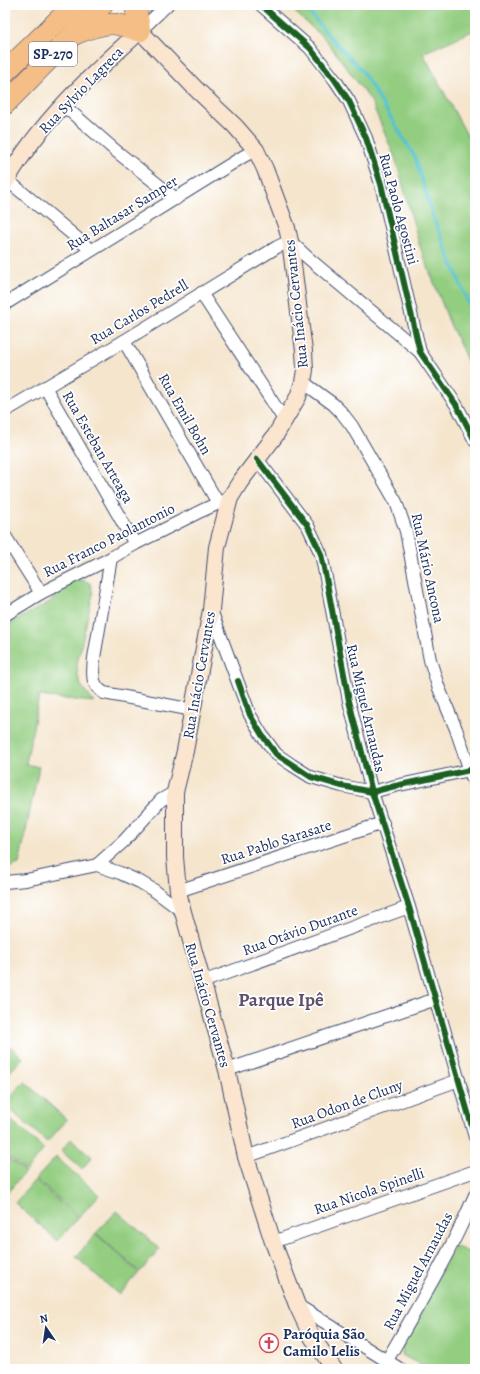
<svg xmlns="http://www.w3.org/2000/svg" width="480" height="1374" viewBox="0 0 480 1374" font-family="Alegreya,serif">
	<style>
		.green { fill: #93cd80; stroke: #577e6f }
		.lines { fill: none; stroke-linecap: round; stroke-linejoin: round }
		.stream { stroke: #55c2ce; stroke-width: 3.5 }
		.street-casing { stroke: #3c4a6f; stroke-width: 14 }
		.secondary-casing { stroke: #3c4a6f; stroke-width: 18 }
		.highway-casing { stroke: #3c4a6f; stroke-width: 22 }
		.street { stroke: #fff; stroke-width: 12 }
		.secondary { stroke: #fbe5cf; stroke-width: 16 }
		.highway { stroke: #f5be86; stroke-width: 21 }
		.cycleway-casing { stroke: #fff; stroke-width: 8 }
		.cycleway { stroke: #1b5e20; stroke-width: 6 }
		.labels { text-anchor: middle; stroke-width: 3.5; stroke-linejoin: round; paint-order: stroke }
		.shield { fill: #fff; stroke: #5f6d8e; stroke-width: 1 }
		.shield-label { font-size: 14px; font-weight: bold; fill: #1b2f5e }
		.street-label { font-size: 15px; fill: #1b2f5e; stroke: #fff }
		.poi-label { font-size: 15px; font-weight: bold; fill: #1b2f5e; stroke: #fff; text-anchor: start }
		.district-label { font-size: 19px; font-weight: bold; fill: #5f506b; stroke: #fff }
	</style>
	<rect width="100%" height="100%" fill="#fff"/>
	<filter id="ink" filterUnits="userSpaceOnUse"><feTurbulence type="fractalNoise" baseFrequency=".025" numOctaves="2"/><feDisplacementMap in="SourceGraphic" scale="8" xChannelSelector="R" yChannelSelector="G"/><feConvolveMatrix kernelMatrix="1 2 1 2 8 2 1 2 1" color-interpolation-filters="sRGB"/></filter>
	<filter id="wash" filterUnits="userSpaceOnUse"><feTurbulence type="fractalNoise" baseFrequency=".012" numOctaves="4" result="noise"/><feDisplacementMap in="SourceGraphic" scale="16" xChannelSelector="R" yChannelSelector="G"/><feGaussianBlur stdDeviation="0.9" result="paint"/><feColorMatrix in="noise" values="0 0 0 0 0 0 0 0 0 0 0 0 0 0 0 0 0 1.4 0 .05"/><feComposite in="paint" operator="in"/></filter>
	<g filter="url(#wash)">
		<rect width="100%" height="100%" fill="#f5e5cd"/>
		<g class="green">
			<polygon points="287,5 475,5 475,30 423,53 475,150 475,377 450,324 419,244 396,160 371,101 326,40"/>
			<path d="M 72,580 L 82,580 L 90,583 L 93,594 L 77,664 C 77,684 82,687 94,702 L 39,696 L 26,764 L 39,767 L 19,864 L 5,869 L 5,626 L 48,603 L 62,591 Z"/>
			<polygon points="5,1042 23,1058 5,1077"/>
			<polygon points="24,1081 67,1120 47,1142 5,1105 5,1103"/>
			<polygon points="5,1115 44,1149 26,1171 5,1153"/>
			<polygon points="71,1139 92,1157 82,1169 61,1151"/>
			<polygon points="5,1155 25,1172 8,1192 5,1190"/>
			<polygon points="56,1157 99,1195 79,1217 36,1179"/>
			<polygon points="35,1180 78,1218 58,1241 15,1203"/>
			<polygon points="117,1211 160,1249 140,1272 96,1233"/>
			<polygon points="96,1234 139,1273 119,1295 76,1257"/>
			<polygon points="455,1246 475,1255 475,1369 428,1369 402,1355 402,1344"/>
		</g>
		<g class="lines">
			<polyline class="stream" points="303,5 330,37 362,71 415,157 433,217 475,319"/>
		</g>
	</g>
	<g filter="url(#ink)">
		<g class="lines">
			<g class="street-casing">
				<g id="street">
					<polyline points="261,5 310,48 335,80 349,101 366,138 381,184 420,352 457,406 475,441"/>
					<polyline points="140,31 167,5"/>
					<polyline points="63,105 116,151 176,199"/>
					<polyline points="7,180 46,212 91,250"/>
					<polyline points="201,293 285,421"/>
					<polyline points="5,304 244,156 256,150"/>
					<polyline points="124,341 218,503"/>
					<polyline points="303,382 333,404 342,413 352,426 396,502 406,531 430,660 438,686 456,729 475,786"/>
					<polyline points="45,387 135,544"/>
					<polyline points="5,411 124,341 277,247 290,241 307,257 420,352"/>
					<polyline points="257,459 308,526 321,554 327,583 349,701 372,792 409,907 475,1137"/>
					<polyline points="5,536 41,593"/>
					<path d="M 111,558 L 94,658 C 93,673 90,684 104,693 L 193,710"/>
					<polyline points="211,610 250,715 262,735 276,754 292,765 311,777 342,786 372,792 395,786 470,770 475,771"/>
					<polyline points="5,615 41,593 111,558 135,544 201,511 230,498"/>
					<polyline points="97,865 124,841 161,800 175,792"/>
					<polyline points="5,882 26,880 97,865 120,873 140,882 155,891 183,912"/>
					<polyline points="178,891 383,823"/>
					<polyline points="202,982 409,907"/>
					<polyline points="227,1070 436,999"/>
					<polyline points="246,1157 459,1080"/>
					<polyline points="273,1242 475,1171"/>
					<polyline points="297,1305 400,1369"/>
					<path d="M 386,1362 C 418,1307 450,1253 475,1195"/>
				</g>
			</g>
			<g class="secondary-casing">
				<path id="secondary" d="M 5,183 C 38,124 90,76 140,31 L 196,89 L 235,126 L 256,150 L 265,169 L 287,228 L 290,241 L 304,351 L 305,370 L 303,382 L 298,397 L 275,436 L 240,482 L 230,498 L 217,547 L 211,610 L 185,751 L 175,792 L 175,857 L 178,891 L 183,912 L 227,1070 L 246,1157 L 273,1242 L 297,1305 L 312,1337 L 334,1369"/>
			</g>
			<g class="highway-casing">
				<g id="highway">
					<path d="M 75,34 C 87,29 102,23 115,24 C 123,25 132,29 140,31 L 135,5"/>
					<polyline points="5,72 74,5"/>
					<polyline points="5,104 102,5"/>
				</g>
			</g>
			<use href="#street" class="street"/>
			<use href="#secondary" class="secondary"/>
			<use href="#highway" class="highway"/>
			<g class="cycleway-casing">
				<g id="cycleway">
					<polyline points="261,5 310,48 335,80 349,101 366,138 381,184 420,352 457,406 475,441"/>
					<polyline points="257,459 308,526 321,554 327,583 349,701 372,792 409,907 475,1137"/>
					<polyline points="238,681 250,715 262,735 276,754 311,777 342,786 372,792 395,786 470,770 475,771"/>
				</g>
			</g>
			<use href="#cycleway" class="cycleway"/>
		</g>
	</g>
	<defs>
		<g id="church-ring" transform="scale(1)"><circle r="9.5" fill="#fff" stroke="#d1495b" stroke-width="1.5"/><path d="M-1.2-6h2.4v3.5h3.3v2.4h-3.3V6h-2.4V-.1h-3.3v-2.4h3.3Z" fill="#d1495b"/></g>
	</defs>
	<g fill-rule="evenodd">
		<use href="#church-ring" x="269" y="1343"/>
	</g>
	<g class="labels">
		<rect class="shield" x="29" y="42" width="48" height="24" rx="3"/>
		<g class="shield-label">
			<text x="53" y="59">SP-270</text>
		</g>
		<g class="street-label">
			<text transform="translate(81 90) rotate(-46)" y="5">Rua Sylvio Lagreca</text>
			<text transform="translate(399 209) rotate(75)" y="5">Rua Paolo Agostini</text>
			<text transform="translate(122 213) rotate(-32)" y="5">Rua Baltasar Samper</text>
			<text transform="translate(296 304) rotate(-96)" y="5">Rua Inácio Cervantes</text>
			<text transform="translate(139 312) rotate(-31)" y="5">Rua Carlos Pedrell</text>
			<text transform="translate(185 414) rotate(60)" y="5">Rua Emil Bohn</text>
			<text transform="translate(98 447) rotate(60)" y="5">Rua Esteban Arteaga</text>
			<text transform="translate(109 540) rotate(-27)" y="5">Rua Franco Paolantonio</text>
			<text transform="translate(428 568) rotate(78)" y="5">Rua Mário Ancona</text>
			<text transform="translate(199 675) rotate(-80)" y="5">Rua Inácio Cervantes</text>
			<text transform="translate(366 708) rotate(77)" y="5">Rua Miguel Arnaudas</text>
			<text transform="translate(276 842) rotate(-18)" y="5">Rua Pablo Sarasate</text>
			<text transform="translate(300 930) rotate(-20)" y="5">Rua Otávio Durante</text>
			<text transform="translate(208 1005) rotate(74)" y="5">Rua Inácio Cervantes</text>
			<text transform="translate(347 1104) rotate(-20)" y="5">Rua Odon de Cluny</text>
			<text transform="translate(369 1191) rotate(-19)" y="5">Rua Nicola Spinelli</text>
			<text transform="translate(418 1271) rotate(-62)" y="5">Rua Miguel Arnaudas</text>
		</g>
		<g class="poi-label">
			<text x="283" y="1339">Paróquia São<tspan x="283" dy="17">Camilo Lelis</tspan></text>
		</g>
		<g class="district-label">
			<text x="281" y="1006">Parque Ipê</text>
		</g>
	</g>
	<rect width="480" height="1374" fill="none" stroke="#fff" stroke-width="20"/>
	<g transform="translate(46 1328) rotate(347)" stroke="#ffffff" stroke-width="3" paint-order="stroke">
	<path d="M0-3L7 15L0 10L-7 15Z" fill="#1b2f5e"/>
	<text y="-6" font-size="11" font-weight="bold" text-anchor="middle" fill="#1b2f5e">N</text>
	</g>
</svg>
